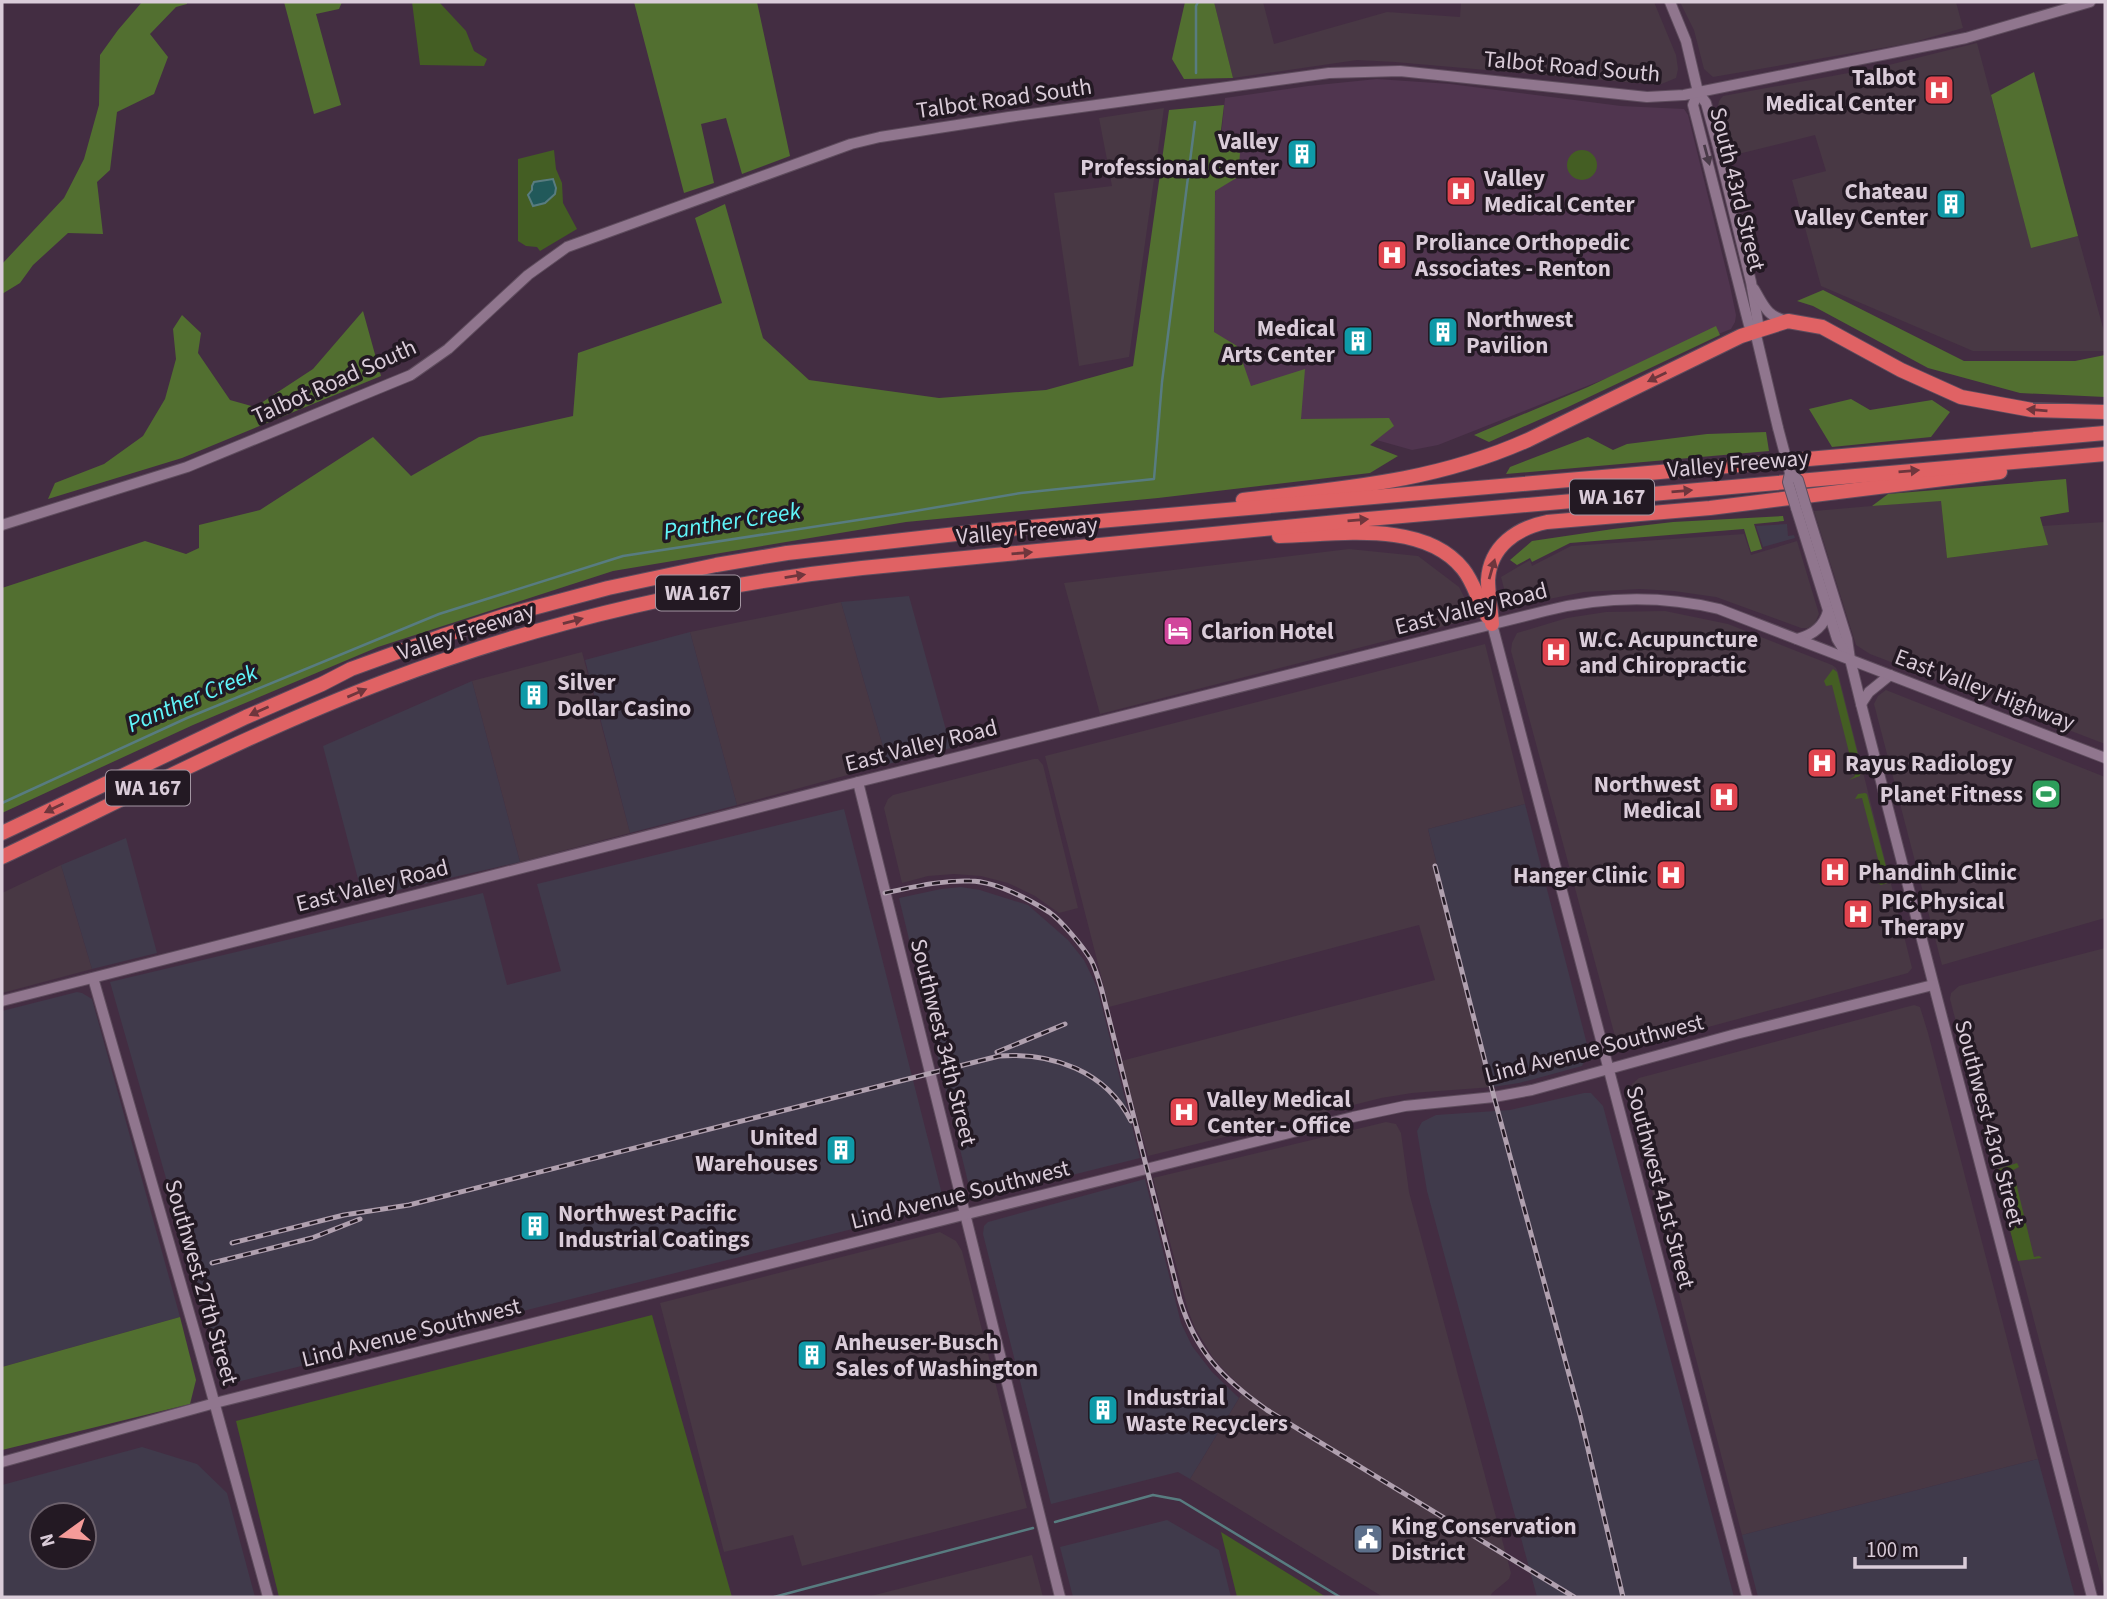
<svg xmlns="http://www.w3.org/2000/svg" width="2107" height="1599" viewBox="0 0 2107 1599" font-family="'Source Sans 3',sans-serif">
	<style>
		.commercial { fill: #483844 }
		.industrial { fill: #403a4b; fill-rule: evenodd }
		.built { fill: #50354f }
		.green { fill: #445e23 }
		.forest { fill: #526f30 }
		.water { fill: #21595a; stroke: #587c80; stroke-width: 2 }
		.lines { fill: none; stroke-linecap: round; stroke-linejoin: round }
		.stream { stroke: #587c80; stroke-width: 2.5 }
		.secondary-casing { stroke: #5e4c5d; stroke-width: 12 }
		.highway-casing { stroke: #5e4c5d; stroke-width: 16 }
		.secondary { stroke: #90768e; stroke-width: 10 }
		.highway { stroke: #e06264; stroke-width: 14 }
		.rail-casing { stroke: #b0a0af; stroke-width: 5 }
		.rail { stroke: #231923; stroke-width: 2.5; stroke-dasharray: 8; stroke-linecap: butt }
		.secondary-bridge-casing { stroke: #5e4c5d; stroke-width: 12; stroke-linecap: butt }
		.secondary-bridge { stroke: #90768e; stroke-width: 10 }
		.oneway { fill: #493a48 }
		.oneway2 { fill: #6f363d }
		.labels { text-anchor: middle; stroke-width: 7; stroke-linejoin: round; paint-order: stroke }
		.shield { fill: #231923; stroke: #a396a2; stroke-width: 2 }
		.shield-label { font-size: 21px; font-weight: bold; fill: #daccd9 }
		.street-label { font-size: 23px; fill: #daccd9; stroke: #231923 }
		.poi-label { font-size: 23px; font-weight: bold; fill: #daccd9; stroke: #231923; text-anchor: start }
		.water-label { font-size: 24px; font-style: italic; fill: #60f6fa; stroke: #231923 }
	</style>
	<rect width="100%" height="100%" fill="#432d42"/>
	<g class="commercial">
		<polygon points="1214,2 1263,2 1274,44 1387,12 1460,17 1461,2 1654,2 1676,55 1678,69 1676,78 1659,85 1395,62 1357,60 1233,78"/>
		<polygon points="1680,2 1956,2 1963,28 1911,43 1713,77 1704,69 1694,30"/>
		<polygon points="1977,43 2031,247 2078,236 2105,335 2105,351 1973,351 1821,286 1792,180 1826,171 1815,135 1730,156 1718,106 1719,101 1723,96 1881,67"/>
		<polygon points="1164,108 1129,357 1079,366 1054,193 1112,186 1099,118"/>
		<polygon points="1941,500 1947,558 2047,545 2042,526 2105,522 2105,744 1870,654 1856,645 1814,511"/>
		<polygon points="1744,534 1751,555 1797,541 1819,614 1814,625 1807,628 1801,628 1716,597 1674,591 1640,589 1584,592 1509,607 1501,577 1530,560 1532,566 1571,546"/>
		<polygon points="1349,549 1418,556 1459,587 1472,613 1468,620 1100,714 1064,583"/>
		<polygon points="841,602 888,764 737,805 690,632"/>
		<polygon points="1665,611 1728,624 1832,665 1836,668 1838,672 1912,968 1908,973 1627,1049 1618,1046 1616,1040 1511,651 1512,643 1517,633 1567,618 1606,612"/>
		<polygon points="1485,644 1525,804 1428,829 1493,1087 1412,1093 1381,1098 1148,1156 1121,1061 1435,980 1419,925 1109,1007 1045,756"/>
		<polygon points="582,652 630,833 520,862 472,681"/>
		<polygon points="1886,690 2105,777 2105,918 1942,965 1874,704 1878,696"/>
		<polygon points="1034,759 1038,759 1043,765 1078,908 1059,913 1035,896 1008,883 981,876 954,874 928,876 902,883 884,808 888,799 893,795"/>
		<polygon points="61,865 92,969 2,993 2,893"/>
		<polygon points="2105,948 2105,1592 1950,999 1951,993 1959,986"/>
		<polygon points="1914,1005 1920,1007 1928,1033 2038,1459 1742,1535 1629,1102 1629,1093 1632,1084 1639,1078"/>
		<polygon points="1386,1122 1396,1124 1401,1133 1409,1192 1511,1573 1509,1579 1492,1593 1490,1597 1383,1597 1190,1479 1244,1390 1215,1361 1195,1328 1188,1310 1153,1178"/>
		<polygon points="940,1232 956,1241 962,1251 1027,1508 802,1566 793,1535 724,1552 660,1303"/>
		<polygon points="1032,1555 1043,1597 867,1597"/>
	</g>
	<g class="industrial">
		<polygon points="1787,524 1788,536 1794,535 1795,538 1763,547 1756,526"/>
		<polygon points="909,596 951,748 888,764 841,602"/>
		<polygon points="690,632 737,805 630,833 585,660"/>
		<polygon points="472,681 520,862 363,898 323,746"/>
		<polygon points="1525,804 1589,1052 1582,1066 1519,1083 1493,1087 1428,829"/>
		<polygon points="844,809 945,1206 225,1385 110,982 483,893 507,985 561,971 537,884"/>
		<polygon points="126,838 157,953 92,969 61,865"/>
		<polygon points="961,887 980,890 1028,905 1068,940 1084,960 1097,987 1140,1158 992,1195 984,1195 976,1192 968,1182 899,898 941,889"/>
		<polygon points="77,992 82,993 92,999 180,1317 2,1367 2,1011"/>
		<polygon points="1584,1093 1591,1093 1603,1106 1734,1597 1537,1597 1427,1191 1417,1131 1422,1122 1436,1115 1510,1110"/>
		<polygon points="1145,1179 1181,1323 1192,1346 1212,1372 1239,1398 1190,1479 1178,1472 1051,1504 983,1234 984,1226 988,1222"/>
		<path d="M 142,1447 L 197,1464 L 227,1493 L 255,1597 L 2,1597 L 2,1485 ZM 42,1515 L 84,1515 L 84,1557 L 42,1557 Z"/>
		<polygon points="2038,1459 2075,1597 1758,1597 1742,1535"/>
		<polygon points="1167,1520 1219,1550 1231,1597 1073,1597 1060,1547"/>
	</g>
	<polygon class="built" points="1377,79 1450,84 1621,106 1684,109 1688,115 1730,286 1736,315 1735,322 1731,329 1438,445 1412,450 1195,389 1225,98 1308,86"/>
	<g class="green">
		<polygon points="412,2 439,2 466,31 474,51 487,59 484,66 420,65"/>
		<polygon points="554,150 556,169 562,183 563,203 577,229 540,251 537,247 526,246 518,241 518,159"/>
		<circle cx="1582" cy="165" r="15"/>
		<polygon points="1833,669 1837,672 1861,767 1860,776 1849,780 1855,776 1832,685 1826,686 1824,681"/>
		<polygon points="1865,793 1867,794 1890,882 1881,885 1878,883 1884,882 1862,798 1855,799 1858,794"/>
		<polygon points="2017,1163 2019,1167 2013,1170 2034,1257 2039,1256 2042,1258 2018,1261 2010,1230 2009,1213 1996,1170"/>
		<polygon points="652,1315 732,1597 279,1597 236,1421"/>
		<polygon points="1221,1532 1326,1597 1237,1597"/>
	</g>
	<g class="forest">
		<polygon points="142,2 187,2 187,4 176,7 150,34 168,57 154,94 117,112 110,170 97,182 103,234 68,233 33,265 20,283 2,294 2,264 64,198 84,159 99,105 100,55 118,30"/>
		<polygon points="284,2 342,2 339,9 316,14 341,105 314,114"/>
		<polygon points="634,2 757,2 790,156 742,174 726,118 701,124 714,183 684,193"/>
		<polygon points="1185,2 1214,2 1233,78 1184,79 1172,59"/>
		<polygon points="2034,72 2078,236 2031,248 1991,95"/>
		<polygon points="1224,105 1219,147 1240,153 1238,177 1215,191 1214,332 1237,346 1251,386 1305,369 1301,419 1389,418 1394,426 1370,445 1398,456 1370,473 1158,498 906,522 613,571 378,647 193,725 2,813 2,588 145,541 186,554 199,548 199,525 260,510 373,437 411,476 479,437 573,416 578,353 722,303 695,218 725,204 763,338 809,380 939,398 1046,390 1133,366 1169,110"/>
		<polygon points="1823,290 1964,361 2075,361 2105,355 2105,397 2020,393 1928,368 1813,306 1797,301"/>
		<polygon points="363,311 381,376 182,458 48,499 55,483 104,464 143,436 165,399 176,359 173,329 182,315 201,333 198,353 230,400 255,407 313,369"/>
		<polygon points="1716,326 1720,335 1568,407 1489,442 1474,435 1588,387"/>
		<polygon points="1851,399 1870,410 1932,400 1950,412 1931,437 1832,447 1809,409"/>
		<polygon points="1766,432 1769,451 1506,474 1510,467 1588,437 1613,450 1627,444 1707,434"/>
		<polygon points="2066,479 2069,512 2040,517 2048,545 1947,558 1941,501 1872,506 1888,494"/>
		<polygon points="1783,516 1784,521 1754,524 1762,549 1751,552 1744,529 1570,543 1532,562 1530,558 1517,565 1510,560 1532,541 1613,529 1673,522"/>
		<polygon points="180,1317 196,1380 190,1404 2,1450 2,1367"/>
	</g>
	<polygon class="water" points="553,179 556,188 555,194 545,203 533,206 528,195 532,190 532,186 534,182"/>
	<g class="lines">
		<g class="stream">
			<polyline points="1196,73 1196,6 1198,2"/>
			<polyline points="2,803 187,718 439,614 623,556 897,514 1021,493 1154,479 1162,382 1195,122"/>
			<polyline points="1055,1522 1153,1495 1180,1500 1340,1597"/>
			<polyline points="774,1597 1033,1528"/>
		</g>
		<g class="secondary-casing">
			<g id="secondary">
				<polyline points="1670,2 1686,41 1698,92 1706,103 1718,147 1751,282 1758,323 1755,331"/>
				<polyline points="1698,92 1693,105 1749,325 1755,331 1778,428"/>
				<path d="M 1754,289 C 1764,306 1767,317 1788,321"/>
				<polyline points="1806,507 1847,639 1850,659 1861,704 2092,1597"/>
				<polyline points="1796,508 1837,639 1848,657"/>
				<polyline points="2,525 187,467 411,375 448,349 528,275 567,247 851,144 880,137 1009,117 1329,73 1400,71 1647,97 1684,95 1966,38 2090,2"/>
				<polyline points="1492,624 1747,1597"/>
				<path d="M 1797,639 C 1813,635 1824,627 1828,611"/>
				<polyline points="1861,704 1869,692 1890,675"/>
				<polyline points="858,782 1060,1597"/>
				<polyline points="93,978 197,1340 268,1597"/>
				<path d="M 2,1001 L 858,782 L 1545,611 C 1604,596 1660,595 1719,609 L 2105,758"/>
				<polyline points="2,1462 215,1403 1353,1117 1405,1106 1494,1097 1532,1090 1736,1034 1933,985"/>
			</g>
		</g>
		<g class="highway-casing">
			<g id="highway">
				<path d="M 1243,500 C 1344,488 1434,482 1528,440 L 1741,336 L 1788,321 L 1822,327 L 1901,370 L 1961,397 L 2032,410 L 2105,412"/>
				<path d="M 1279,536 C 1336,535 1423,519 1463,569 C 1475,584 1478,602 1488,617"/>
				<path d="M 1492,624 C 1491,609 1488,594 1488,580 C 1490,546 1517,528 1547,522 L 1710,508 L 2000,472"/>
				<polyline points="2,833 246,717 322,684 351,669 442,636 507,615 608,588 716,565 787,553 974,532 2105,433"/>
				<path d="M 2,857 C 128,797 254,731 386,681 C 539,623 700,585 862,568 L 1368,519 L 2105,454"/>
			</g>
		</g>
		<use href="#secondary" class="secondary"/>
		<use href="#highway" class="highway"/>
		<g class="rail-casing">
			<g id="rail">
				<polyline points="1435,866 1494,1097 1580,1415 1623,1597"/>
				<path d="M 885,893 C 914,887 941,880 970,881 C 996,881 1028,899 1049,912 C 1061,920 1084,948 1091,960 C 1096,969 1099,981 1102,991 L 1180,1300 C 1196,1352 1223,1379 1267,1410 L 1574,1597"/>
				<polyline points="997,1052 1065,1024"/>
				<path d="M 232,1243 L 344,1215 L 409,1205 L 999,1056 C 1052,1052 1106,1071 1131,1121"/>
				<polyline points="212,1263 312,1238 360,1219"/>
			</g>
		</g>
		<use href="#rail" class="rail"/>
		<g class="secondary-bridge-casing">
			<g id="secondary-bridge">
				<polyline points="1778,428 1790,473 1788,482 1796,508"/>
				<polyline points="1790,473 1798,480 1806,507"/>
			</g>
		</g>
		<use href="#secondary-bridge" class="secondary-bridge"/>
	</g>
	<defs><path id="oneway-solid" d="M-6-.8H1V-3.2L6.5 0L1 3.2V.8H-6Z" transform="scale(1.75)"/></defs>
	<use class="oneway" href="#oneway-solid" transform="translate(1707 155) rotate(75)"/>
	<g class="oneway2">
		<use href="#oneway-solid" transform="translate(1657 377) rotate(154)"/>
		<use href="#oneway-solid" transform="translate(2037 410) rotate(-175)"/>
		<use href="#oneway-solid" transform="translate(1909 471) rotate(-5)"/>
		<use href="#oneway-solid" transform="translate(1682 491) rotate(-5)"/>
		<use href="#oneway-solid" transform="translate(1358 520) rotate(-5)"/>
		<use href="#oneway-solid" transform="translate(1022 553) rotate(-5)"/>
		<use href="#oneway-solid" transform="translate(1492 569) rotate(-74)"/>
		<use href="#oneway-solid" transform="translate(795 576) rotate(-9)"/>
		<use href="#oneway-solid" transform="translate(573 621) rotate(-15)"/>
		<use href="#oneway-solid" transform="translate(357 693) rotate(-23)"/>
		<use href="#oneway-solid" transform="translate(259 711) rotate(156)"/>
		<use href="#oneway-solid" transform="translate(54 808) rotate(154)"/>
	</g>
	<defs>
		<g id="hospital-square" transform="scale(1.575)"><rect x="-9" y="-9" width="18" height="18" rx="4" fill="#e0444e" stroke="#231923"/><path d="M-5-5h3v3.5h4V-5h3V5h-3V1.5h-4V5h-3Z" fill="#fff"/></g>
		<g id="building-square" transform="scale(1.575)"><rect x="-9" y="-9" width="18" height="18" rx="4" fill="#0f9aa8" stroke="#231923"/><path d="M-4-6H4V6H1V3H-1V6H-4ZM-2.5-4.3h1.7v1.8h-1.7ZM.8-4.3h1.7v1.8H.8ZM-2.5-1h1.7V.8h-1.7ZM.8-1h1.7V.8H.8Z" fill="#fff"/></g>
		<g id="hotel-square" transform="scale(1.575)"><rect x="-9" y="-9" width="18" height="18" rx="4" fill="#d1479c" stroke="#231923"/><path d="M-6-4.5h1.5V1H6V5H4.5V3h-9V5H-6ZM-4 0a1.8 1.8 0 1 1 3.6 0ZM.5 0V-2.5h3Q6-2.5 6 0Z" fill="#fff"/></g>
		<g id="stadium-square" transform="scale(1.575)"><rect x="-9" y="-9" width="18" height="18" rx="4" fill="#2e9e5b" stroke="#231923"/><path d="M0-5a6.5 5 0 1 0 0 10a6.5 5 0 1 0 0-10ZM-3.5-1.8h7v3.6h-7Z" fill="#fff"/></g>
		<g id="civic-square" transform="scale(1.575)"><rect x="-9" y="-9" width="18" height="18" rx="4" fill="#5c6f8a" stroke="#231923"/><path d="M-.6-6.5H3V-4.5H.6V-3L4-1V1h2V6H-6V1h2V-1L-.6-3ZM-1.2 2.5V6h2.4V2.5Z" fill="#fff"/></g>
	</defs>
	<g fill-rule="evenodd">
		<use href="#hospital-square" x="1939" y="90"/>
		<use href="#building-square" x="1302" y="154"/>
		<use href="#hospital-square" x="1461" y="191"/>
		<use href="#building-square" x="1951" y="204"/>
		<use href="#hospital-square" x="1392" y="255"/>
		<use href="#building-square" x="1443" y="332"/>
		<use href="#building-square" x="1358" y="341"/>
		<use href="#hotel-square" x="1178" y="631"/>
		<use href="#hospital-square" x="1556" y="652"/>
		<use href="#building-square" x="534" y="695"/>
		<use href="#hospital-square" x="1822" y="763"/>
		<use href="#stadium-square" x="2046" y="794"/>
		<use href="#hospital-square" x="1724" y="797"/>
		<use href="#hospital-square" x="1835" y="872"/>
		<use href="#hospital-square" x="1671" y="875"/>
		<use href="#hospital-square" x="1858" y="914"/>
		<use href="#hospital-square" x="1184" y="1112"/>
		<use href="#building-square" x="841" y="1150"/>
		<use href="#building-square" x="535" y="1226"/>
		<use href="#building-square" x="812" y="1355"/>
		<use href="#building-square" x="1103" y="1410"/>
		<use href="#civic-square" x="1368" y="1539"/>
	</g>
	<g class="labels">
		<g class="shield">
			<rect x="1570" y="479.5" width="84" height="35" rx="5"/>
			<rect x="656" y="575.5" width="84" height="35" rx="5"/>
			<rect x="106" y="770.5" width="84" height="35" rx="5"/>
		</g>
		<g class="shield-label">
			<text x="1612" y="504">WA 167</text>
			<text x="698" y="600">WA 167</text>
			<text x="148" y="795">WA 167</text>
		</g>
		<g class="street-label">
			<text transform="translate(1572 66) rotate(5)" y="8">Talbot Road South</text>
			<text transform="translate(1004 98) rotate(-8)" y="8">Talbot Road South</text>
			<text transform="translate(1738 189) rotate(76)" y="8">South 43rd Street</text>
			<text transform="translate(334 381) rotate(-24)" y="8">Talbot Road South</text>
			<text transform="translate(1738 463) rotate(-5)" y="8">Valley Freeway</text>
			<text transform="translate(1027 530) rotate(-5)" y="8">Valley Freeway</text>
			<text transform="translate(1471 608) rotate(-14)" y="8">East Valley Road</text>
			<text transform="translate(466 631) rotate(-18)" y="8">Valley Freeway</text>
			<text transform="translate(1985 689) rotate(21)" y="8">East Valley Highway</text>
			<text transform="translate(921 745) rotate(-14)" y="8">East Valley Road</text>
			<text transform="translate(372 885) rotate(-14)" y="8">East Valley Road</text>
			<text transform="translate(944 1042) rotate(76)" y="8">Southwest 34th Street</text>
			<text transform="translate(1594 1048) rotate(-14)" y="8">Lind Avenue Southwest</text>
			<text transform="translate(1990 1123) rotate(75)" y="8">Southwest 43rd Street</text>
			<text transform="translate(1661 1187) rotate(75)" y="8">Southwest 41st Street</text>
			<text transform="translate(960 1194) rotate(-14)" y="8">Lind Avenue Southwest</text>
			<text transform="translate(202 1282) rotate(74)" y="8">Southwest 27th Street</text>
			<text transform="translate(411 1332) rotate(-14)" y="8">Lind Avenue Southwest</text>
		</g>
		<g class="poi-label">
			<text x="1916" y="85" text-anchor="end">Talbot<tspan x="1916" dy="26">Medical Center</tspan></text>
			<text x="1279" y="149" text-anchor="end">Valley<tspan x="1279" dy="26">Professional Center</tspan></text>
			<text x="1484" y="186">Valley<tspan x="1484" dy="26">Medical Center</tspan></text>
			<text x="1928" y="199" text-anchor="end">Chateau<tspan x="1928" dy="26">Valley Center</tspan></text>
			<text x="1415" y="250">Proliance Orthopedic<tspan x="1415" dy="26">Associates - Renton</tspan></text>
			<text x="1466" y="327">Northwest<tspan x="1466" dy="26">Pavilion</tspan></text>
			<text x="1335" y="336" text-anchor="end">Medical<tspan x="1335" dy="26">Arts Center</tspan></text>
			<text x="1201" y="639">Clarion Hotel</text>
			<text x="1579" y="647">W.C. Acupuncture<tspan x="1579" dy="26">and Chiropractic</tspan></text>
			<text x="557" y="690">Silver<tspan x="557" dy="26">Dollar Casino</tspan></text>
			<text x="1845" y="771">Rayus Radiology</text>
			<text x="1701" y="792" text-anchor="end">Northwest<tspan x="1701" dy="26">Medical</tspan></text>
			<text x="2023" y="802" text-anchor="end">Planet Fitness</text>
			<text x="1858" y="880">Phandinh Clinic</text>
			<text x="1648" y="883" text-anchor="end">Hanger Clinic</text>
			<text x="1881" y="909">PIC Physical<tspan x="1881" dy="26">Therapy</tspan></text>
			<text x="1207" y="1107">Valley Medical<tspan x="1207" dy="26">Center - Office</tspan></text>
			<text x="818" y="1145" text-anchor="end">United<tspan x="818" dy="26">Warehouses</tspan></text>
			<text x="558" y="1221">Northwest Pacific<tspan x="558" dy="26">Industrial Coatings</tspan></text>
			<text x="835" y="1350">Anheuser-Busch<tspan x="835" dy="26">Sales of Washington</tspan></text>
			<text x="1126" y="1405">Industrial<tspan x="1126" dy="26">Waste Recyclers</tspan></text>
			<text x="1391" y="1534">King Conservation<tspan x="1391" dy="26">District</tspan></text>
		</g>
		<g class="water-label">
			<text transform="translate(732 521) rotate(-9)" y="8">Panther Creek</text>
			<text transform="translate(192 698) rotate(-23)" y="8">Panther Creek</text>
		</g>
	</g>
	<rect width="2107" height="1599" fill="none" stroke="#daccd9" stroke-width="7"/>
	<g transform="translate(63 1536) rotate(255)"><circle r="33" fill="#231923" stroke="#6c616c" stroke-width="2"/>
	<path d="M0-5L12 26L0 18L-12 26Z" fill="#f59b99"/>
	<text y="-10" font-size="19" font-weight="bold" text-anchor="middle" fill="#daccd9">N</text>
	</g>
	<path d="M1855 1557v10h110v-10" fill="none" stroke="#daccd9" stroke-width="3.5"/>
	<text x="1866" y="1557" font-size="21" fill="#daccd9" stroke="#231923" stroke-width="5" paint-order="stroke">100 m</text>
</svg>
